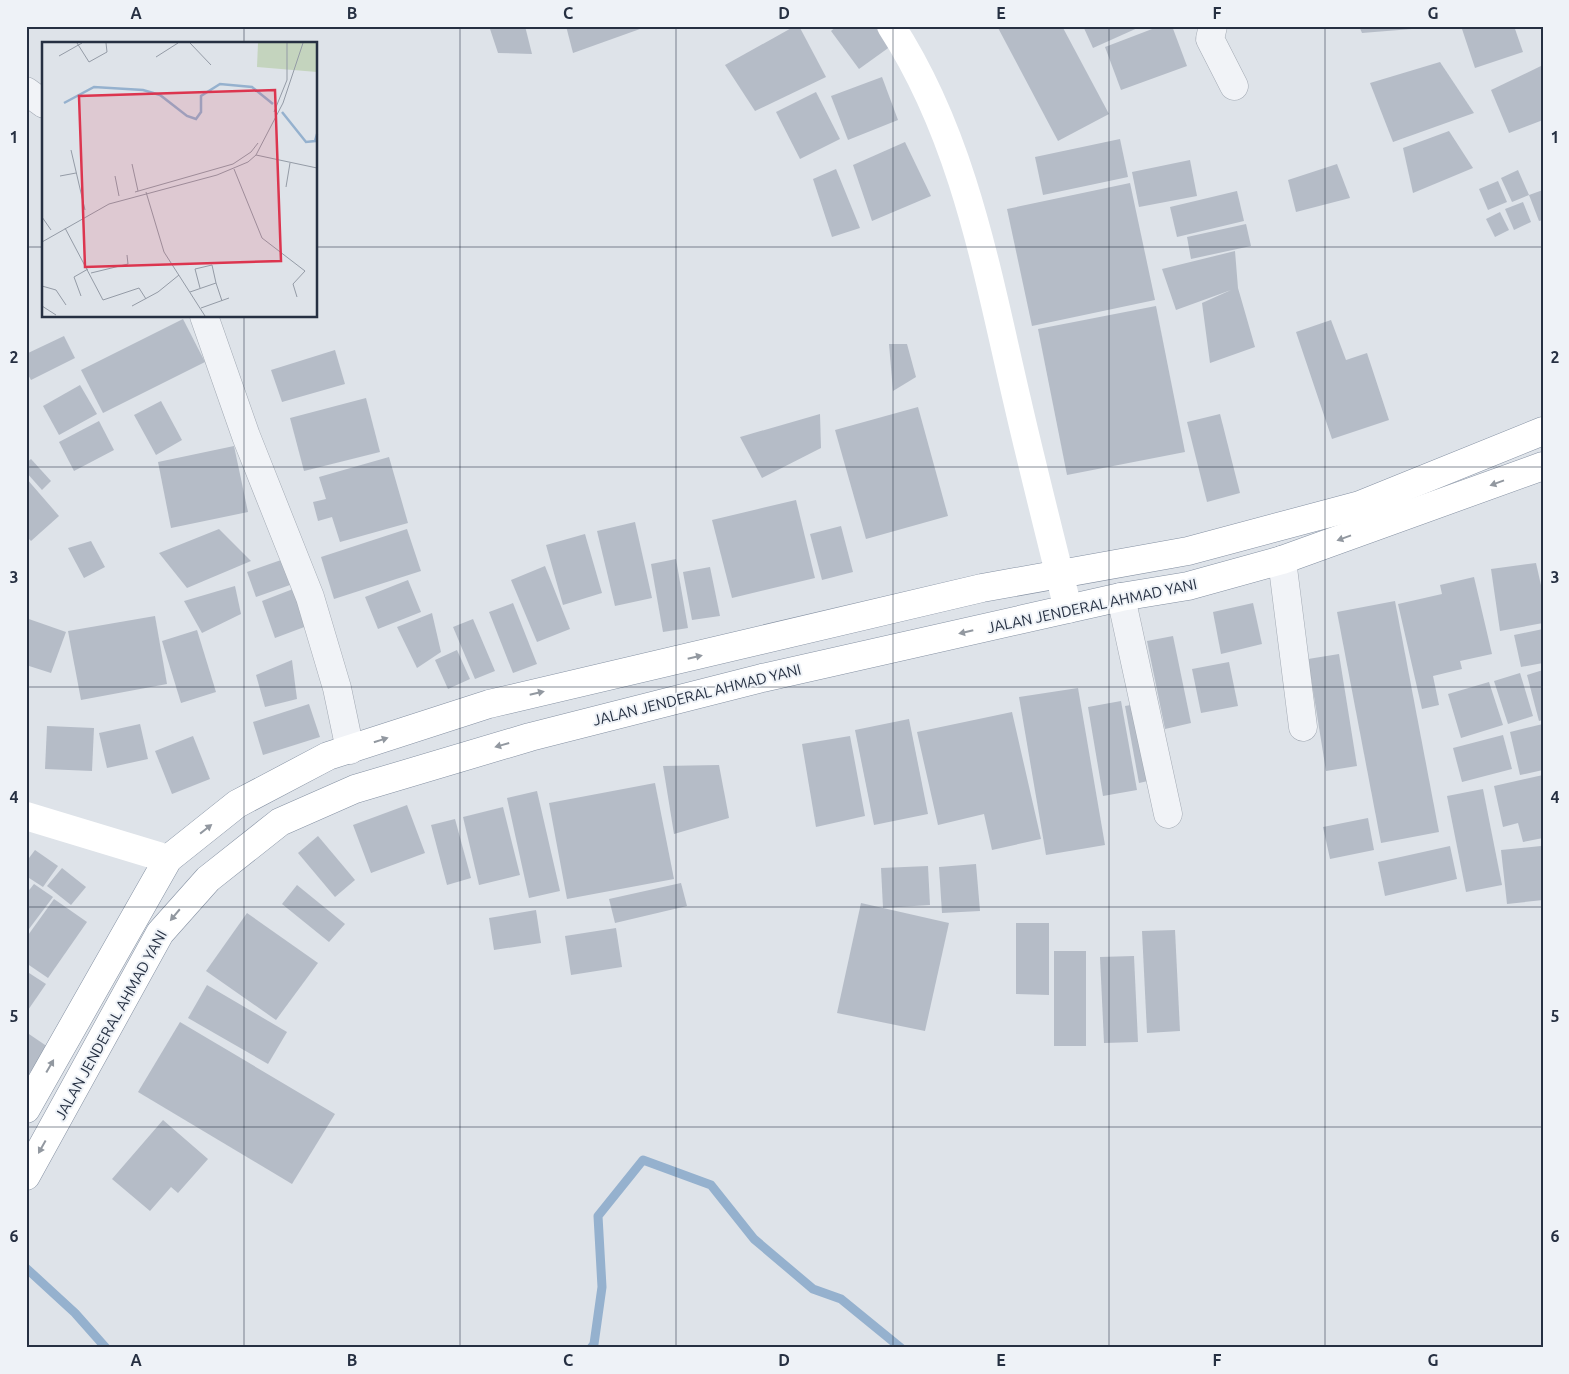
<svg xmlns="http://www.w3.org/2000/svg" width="1569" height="1374" viewBox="0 0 1569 1374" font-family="Ubuntu,sans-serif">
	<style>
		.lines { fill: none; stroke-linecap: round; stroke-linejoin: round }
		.stream { stroke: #95b1ce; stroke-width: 9 }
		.building { fill: #b5bcc7 }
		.street-casing { stroke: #a3aab4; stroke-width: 29 }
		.highway-casing { stroke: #8490a2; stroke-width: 29 }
		.street { stroke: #f1f3f7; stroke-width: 28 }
		.secondary { stroke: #fff; stroke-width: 28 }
		.highway { stroke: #fff; stroke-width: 28 }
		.oneway { fill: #9298a0 }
		.grid { fill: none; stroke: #263042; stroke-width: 1; stroke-opacity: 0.55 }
		.labels { text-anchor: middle; stroke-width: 4; stroke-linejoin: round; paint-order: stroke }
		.street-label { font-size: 15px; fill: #263042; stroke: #eef2f7 }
		.inset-river { fill: none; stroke: #95b1ce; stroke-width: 2.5 }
		.inset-road { fill: none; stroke: #949ba6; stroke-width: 1 }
		.view { fill: #dc354f; fill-opacity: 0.15; stroke: #dc354f; stroke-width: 2.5 }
		.inset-edge { fill: none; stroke: #263042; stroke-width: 2.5 }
		.neatline { fill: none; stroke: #263042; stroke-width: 2 }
		.grid-label { font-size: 16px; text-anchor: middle; font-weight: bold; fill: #263042 }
	</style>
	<rect width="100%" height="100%" fill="#dee3e9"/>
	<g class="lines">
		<g class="stream">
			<polyline points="26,1268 75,1313 106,1348"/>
			<polyline points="591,1348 594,1344 602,1287 598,1216 643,1160 711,1185 754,1239 813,1289 841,1299 901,1348"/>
		</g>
	</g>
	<g class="building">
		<polygon points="489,26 525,26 532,54 498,53"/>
		<polygon points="566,26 638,26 640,29 573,53"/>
		<polygon points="795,26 799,26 826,77 755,111 725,65"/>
		<polygon points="837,26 876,26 891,46 859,69 831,31"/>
		<polygon points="997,26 1062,26 1109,114 1058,141"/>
		<polygon points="1083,26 1142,26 1093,48"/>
		<polygon points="1160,26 1172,26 1187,66 1121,90 1105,47"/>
		<polygon points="1359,26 1424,26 1424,28 1362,33"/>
		<polygon points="1461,26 1514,26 1523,52 1475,68"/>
		<polygon points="1440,62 1474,113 1393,142 1370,83"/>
		<polygon points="1543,65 1543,120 1509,133 1491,90"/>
		<polygon points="882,77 898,120 848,140 831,96"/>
		<polygon points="816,92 840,139 800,159 776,112"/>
		<polygon points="1449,131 1473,168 1413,193 1403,148"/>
		<polygon points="1120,139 1128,177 1043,195 1035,157"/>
		<polygon points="905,142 931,196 872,221 853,165"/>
		<polygon points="1190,160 1197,196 1139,207 1132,172"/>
		<polygon points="1337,164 1350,198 1296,212 1288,180"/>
		<polygon points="836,169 860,228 832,237 813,179"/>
		<polygon points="1518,170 1529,195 1512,202 1501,178"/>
		<polygon points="1498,181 1507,202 1488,210 1479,189"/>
		<polygon points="1130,183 1155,300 1032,326 1007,209"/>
		<polygon points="1543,190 1543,220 1539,221 1529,195"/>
		<polygon points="1237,191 1244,221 1177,237 1170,207"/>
		<polygon points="1523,202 1531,222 1514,230 1505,209"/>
		<polygon points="1500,212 1509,230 1495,237 1486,219"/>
		<polygon points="1246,224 1251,246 1191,259 1187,237"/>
		<polygon points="1235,251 1238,288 1255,347 1210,363 1202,303 1231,290 1176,310 1162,269"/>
		<polygon points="1156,306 1185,452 1067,475 1038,329"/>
		<polygon points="183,319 205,362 103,413 81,370"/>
		<polygon points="1331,320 1346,360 1367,353 1389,420 1332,439 1296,332"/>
		<polygon points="64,336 75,358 31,380 26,371 26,354"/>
		<polygon points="889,344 907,344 916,377 893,391"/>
		<polygon points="335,350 345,384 282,402 271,370"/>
		<polygon points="80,385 97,414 59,435 43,406"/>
		<polygon points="366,398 380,452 304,471 290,418"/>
		<polygon points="161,401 182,440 156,455 134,415"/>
		<polygon points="918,407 948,516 866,539 835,430"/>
		<polygon points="820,414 821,448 762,478 740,437"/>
		<polygon points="1220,414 1240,493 1207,502 1187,422"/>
		<polygon points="99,421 114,450 74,471 59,442"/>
		<polygon points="234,446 248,512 171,528 158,462"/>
		<polygon points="389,457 408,523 340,542 332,517 318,521 313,502 326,499 319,477"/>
		<polygon points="31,459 51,481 42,490 26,472 26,463"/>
		<polygon points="26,478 59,516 31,541 26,536"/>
		<polygon points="796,500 815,578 732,598 712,520"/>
		<polygon points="635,522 652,598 615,606 597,531"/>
		<polygon points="841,526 853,572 822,580 810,534"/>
		<polygon points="219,529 251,561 187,588 159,553"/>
		<polygon points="407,529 421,571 334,599 321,557"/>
		<polygon points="585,534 602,593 563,605 546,545"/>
		<polygon points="91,541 105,567 84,578 68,548"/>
		<polygon points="676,559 688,628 663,632 651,564"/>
		<polygon points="281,560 290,585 256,597 247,572"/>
		<polygon points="1536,563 1543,594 1543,623 1500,631 1491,569"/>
		<polygon points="545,566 570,629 537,642 511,580"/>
		<polygon points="710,567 720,616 692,620 683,572"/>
		<polygon points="1474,577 1492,654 1460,661 1462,669 1433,676 1439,705 1422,709 1398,604 1442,594 1440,585"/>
		<polygon points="408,580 421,612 378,629 365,597"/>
		<polygon points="235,586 241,614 202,633 184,601"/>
		<polygon points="293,589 307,626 275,638 262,601"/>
		<polygon points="1395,601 1439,832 1381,843 1337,612"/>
		<polygon points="513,603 537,664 513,673 489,612"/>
		<polygon points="1253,603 1262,644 1221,654 1213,612"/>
		<polygon points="432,613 441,652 417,668 397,627"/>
		<polygon points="155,616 167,684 81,700 68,631"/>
		<polygon points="26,618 66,632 51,673 26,665"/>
		<polygon points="473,619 495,671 475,679 453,627"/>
		<polygon points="1543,629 1543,663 1521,667 1514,635"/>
		<polygon points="197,630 216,692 181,703 162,641"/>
		<polygon points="1173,636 1191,723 1165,729 1147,641"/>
		<polygon points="457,650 470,679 448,689 435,660"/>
		<polygon points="1339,654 1357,766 1326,771 1308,659"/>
		<polygon points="292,660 297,699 265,707 256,675"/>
		<polygon points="1229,662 1238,706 1201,713 1192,669"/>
		<polygon points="1543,670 1543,720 1539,721 1527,675"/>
		<polygon points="1520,673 1533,716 1508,724 1494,681"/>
		<polygon points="1489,682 1503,725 1461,738 1448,694"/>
		<polygon points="1078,688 1105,845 1046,855 1019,697"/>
		<polygon points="1121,701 1137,790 1103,796 1088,707"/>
		<polygon points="1143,703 1157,779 1139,783 1125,706"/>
		<polygon points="309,704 320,737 263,755 253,722"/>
		<polygon points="1012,712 1041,839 992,850 984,814 938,825 917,732"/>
		<polygon points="909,719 928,814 874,825 855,730"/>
		<polygon points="140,724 148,759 107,768 99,733"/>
		<polygon points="1543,724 1543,770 1520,775 1510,732"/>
		<polygon points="47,726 94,728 92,771 45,769"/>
		<polygon points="1503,735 1512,769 1462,782 1453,748"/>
		<polygon points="193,736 210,779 172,794 155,751"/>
		<polygon points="850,736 865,816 816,827 802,744"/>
		<polygon points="719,765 729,818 674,834 663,766"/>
		<polygon points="1543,775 1543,838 1523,842 1518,823 1503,827 1494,786"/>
		<polygon points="655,783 674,879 567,899 549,803"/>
		<polygon points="1483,789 1502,885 1466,892 1447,796"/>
		<polygon points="537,791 560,891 529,898 507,798"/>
		<polygon points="407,805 425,853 371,873 353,825"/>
		<polygon points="503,807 520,875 479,885 463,817"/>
		<polygon points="1368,818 1374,850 1330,859 1323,827"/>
		<polygon points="455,819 471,878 447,885 431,825"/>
		<polygon points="318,836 355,880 335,897 298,853"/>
		<polygon points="1450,846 1457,879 1385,896 1378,862"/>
		<polygon points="1541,846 1543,900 1507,904 1501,850"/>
		<polygon points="35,850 58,866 43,887 26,876 26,862"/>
		<polygon points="976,864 980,911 942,913 939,867"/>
		<polygon points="928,866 930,905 883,908 881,868"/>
		<polygon points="62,868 86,887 71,905 47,886"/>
		<polygon points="681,883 687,906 615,923 609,899"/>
		<polygon points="34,884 53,897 26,933 26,894"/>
		<polygon points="297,885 345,924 329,942 282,904"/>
		<polygon points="54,899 87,922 48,978 26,963 26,938"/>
		<polygon points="861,903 949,923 925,1031 837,1013"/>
		<polygon points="536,910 541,943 494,950 489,918"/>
		<polygon points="247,913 318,963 276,1020 206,971"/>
		<polygon points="1016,923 1049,923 1049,995 1016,994"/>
		<polygon points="616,928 622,967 571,975 565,936"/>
		<polygon points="1175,930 1180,1031 1147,1033 1142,931"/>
		<rect x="1054" y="951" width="32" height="95"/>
		<polygon points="1134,956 1138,1042 1104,1043 1100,957"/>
		<polygon points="26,971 46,984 26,1013"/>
		<polygon points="207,985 287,1032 268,1064 188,1018"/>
		<polygon points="180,1022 335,1114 292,1184 138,1092"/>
		<polygon points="26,1032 48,1047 26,1078"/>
		<polygon points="163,1120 208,1159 178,1193 171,1187 150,1211 112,1179"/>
	</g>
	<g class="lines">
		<g class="street-casing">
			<g id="street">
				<polyline points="1213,26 1210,39 1234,86"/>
				<polyline points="26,91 44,104"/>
				<polyline points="204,316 246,436 310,597 337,688 350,750"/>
				<polyline points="1282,560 1303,727"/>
				<polyline points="1121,597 1168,814"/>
			</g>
		</g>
		<g class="highway-casing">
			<g id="highway">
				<polyline points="26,1109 168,859 237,804 328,756 489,704 982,588 1188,551 1360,505 1543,431"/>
				<polyline points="26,1176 160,933 208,879 280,822 355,789 530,737 762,678 1121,597 1188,586 1282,560 1543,466"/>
			</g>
		</g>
		<use href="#street" class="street"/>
		<g class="secondary">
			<path d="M 891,26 C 964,138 987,272 1017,400 C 1033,470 1051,539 1068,609"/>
			<polyline points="26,816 168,859"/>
		</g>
		<use href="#highway" class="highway"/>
	</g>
	<defs><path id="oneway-solid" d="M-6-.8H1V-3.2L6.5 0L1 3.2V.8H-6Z" transform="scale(1.25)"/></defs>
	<g class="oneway">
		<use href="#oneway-solid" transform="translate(1497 483) rotate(160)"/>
		<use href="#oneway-solid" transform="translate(1344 538) rotate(160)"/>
		<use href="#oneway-solid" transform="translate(966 632) rotate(167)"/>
		<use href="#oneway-solid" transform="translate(695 657) rotate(-13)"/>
		<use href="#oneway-solid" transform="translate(537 693) rotate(-13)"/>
		<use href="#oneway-solid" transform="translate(381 740) rotate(-18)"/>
		<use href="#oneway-solid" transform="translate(502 745) rotate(164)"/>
		<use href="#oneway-solid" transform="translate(206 829) rotate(-38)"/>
		<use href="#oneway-solid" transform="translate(175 915) rotate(130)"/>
		<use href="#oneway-solid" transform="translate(50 1066) rotate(-60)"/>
		<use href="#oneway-solid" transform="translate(42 1147) rotate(119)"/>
	</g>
	<path class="grid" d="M 244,26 L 244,44M 460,26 L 460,1348M 676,26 L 676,1348M 893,26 L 893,1348M 1109,26 L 1109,1348M 1325,26 L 1325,1348M 26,247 L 44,247M 316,247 L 1543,247M 244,316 L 244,1348M 26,467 L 1543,467M 26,687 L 1543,687M 26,907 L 1543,907M 26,1127 L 1543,1127"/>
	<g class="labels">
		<g class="street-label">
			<text transform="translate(1092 606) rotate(-12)" y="5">JALAN JENDERAL AHMAD YANI</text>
			<text transform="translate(697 695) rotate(-14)" y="5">JALAN JENDERAL AHMAD YANI</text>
			<text transform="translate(111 1025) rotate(-61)" y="5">JALAN JENDERAL AHMAD YANI</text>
		</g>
	</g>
	<g transform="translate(42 42)">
		<rect width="275" height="275" fill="#dee3e9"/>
		<path d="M 216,1 L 275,1 L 275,30 L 215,25 Z" fill="#c4d4be"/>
		<path class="inset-river" d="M 22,61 L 52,45 L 101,48 L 118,53 L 145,74 L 154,77 L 159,70 L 159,54 L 178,42 L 210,45 L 231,62M 240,70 L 264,100 L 273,99 L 275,92"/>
		<path class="inset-road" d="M 35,1 L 47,20 L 65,10 L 64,1M 148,1 L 169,23M 17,14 L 40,1M 114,15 L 136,1M 232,70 L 245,38 L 245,1M 29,108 L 43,168M 214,113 L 275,126M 90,122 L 96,149M 192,127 L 220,196 L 263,229 L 251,242 L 255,255M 18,134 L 34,131M 73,134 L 77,154M 244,145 L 248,121M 93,150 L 191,122 L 209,110 L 216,101M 104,150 L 122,210 L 163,274M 0,175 L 9,188M 23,186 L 61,258 L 97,246 L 104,257M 0,200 L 67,162 L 175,133 L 206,120 L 214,113 L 241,61 L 261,1M 49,231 L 86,222 L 85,213M 174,241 L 180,259M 0,244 L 14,248 L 24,263M 148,250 L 174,241 L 170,223 L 153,227 L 158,246M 39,254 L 32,235 L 46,227M 0,264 L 14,273M 90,264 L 116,250 L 137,233M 159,266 L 187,256"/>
		<path class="view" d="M 233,48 L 239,219 L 43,225 L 37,54 Z"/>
		<rect width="275" height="275" class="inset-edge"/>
	</g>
	<rect width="1569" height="1374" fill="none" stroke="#eef2f7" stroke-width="55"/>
	<rect x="28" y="28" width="1514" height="1318" class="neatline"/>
	<g class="grid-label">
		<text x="136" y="19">A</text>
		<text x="352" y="19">B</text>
		<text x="568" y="19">C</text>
		<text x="784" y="19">D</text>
		<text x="1001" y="19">E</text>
		<text x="1217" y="19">F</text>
		<text x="1433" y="19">G</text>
		<text x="14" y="143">1</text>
		<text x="1555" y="143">1</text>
		<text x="14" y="363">2</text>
		<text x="1555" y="363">2</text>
		<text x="14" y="583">3</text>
		<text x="1555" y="583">3</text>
		<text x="14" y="803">4</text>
		<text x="1555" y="803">4</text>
		<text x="14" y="1022">5</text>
		<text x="1555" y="1022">5</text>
		<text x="14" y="1242">6</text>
		<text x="1555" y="1242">6</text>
		<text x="136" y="1366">A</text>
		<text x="352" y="1366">B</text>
		<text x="568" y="1366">C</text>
		<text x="784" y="1366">D</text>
		<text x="1001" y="1366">E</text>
		<text x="1217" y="1366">F</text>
		<text x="1433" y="1366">G</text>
	</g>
</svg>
